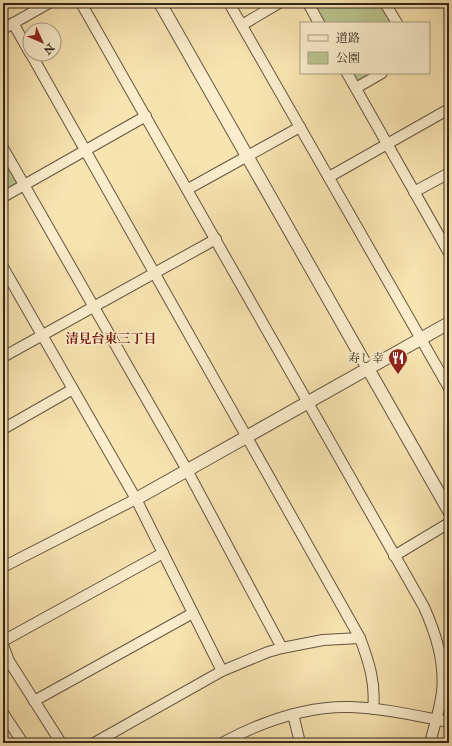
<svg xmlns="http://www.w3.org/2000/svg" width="452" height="746" viewBox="0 0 452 746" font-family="'IM FELL Double Pica','Noto Serif JP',serif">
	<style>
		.green { fill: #bac58e; stroke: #767554 }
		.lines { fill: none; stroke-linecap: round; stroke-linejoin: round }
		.minor-casing { stroke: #645540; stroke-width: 12 }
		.tertiary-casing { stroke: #645540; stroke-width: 14 }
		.minor { stroke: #faedcc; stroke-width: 10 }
		.tertiary { stroke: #faedcc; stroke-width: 12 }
		.labels { text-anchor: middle; stroke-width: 3; stroke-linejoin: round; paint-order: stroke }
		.poi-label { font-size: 12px; fill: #32251a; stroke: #faedcc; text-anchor: end }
		.neighbourhood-label { font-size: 13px; font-weight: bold; fill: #7a1f14; stroke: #faedcc }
	</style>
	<rect width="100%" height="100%" fill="#f8e4b1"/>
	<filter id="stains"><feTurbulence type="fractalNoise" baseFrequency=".005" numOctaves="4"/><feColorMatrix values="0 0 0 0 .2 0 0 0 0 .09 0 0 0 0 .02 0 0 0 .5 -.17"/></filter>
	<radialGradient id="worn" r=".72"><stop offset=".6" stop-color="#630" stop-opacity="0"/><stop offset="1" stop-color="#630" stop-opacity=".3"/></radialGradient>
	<g class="green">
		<polygon points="308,3 385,3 397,23 319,23"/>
		<polygon points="347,73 382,73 356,88"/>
		<polygon points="3,148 24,185 3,197"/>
	</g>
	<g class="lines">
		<g class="minor-casing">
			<g id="minor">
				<path d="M 81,3 L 424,607 C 436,634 445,662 442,692 C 440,709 434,727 430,743"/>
				<polyline points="229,3 449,388"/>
				<polyline points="308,3 319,23"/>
				<polyline points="385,3 397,23"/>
				<polyline points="13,23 30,53"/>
				<polyline points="242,25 279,3"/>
				<polyline points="3,29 49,3"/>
				<path d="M 31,54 L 360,638 C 369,662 376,684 373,709"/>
				<polyline points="347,73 449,253"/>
				<polyline points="356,88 382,73"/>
				<polyline points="3,148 187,470 282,648"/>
				<polyline points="329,177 449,109"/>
				<polyline points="188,189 300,127"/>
				<polyline points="414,192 449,173"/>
				<polyline points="3,197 146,116"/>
				<polyline points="3,267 136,499 222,671"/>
				<polyline points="3,357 216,239"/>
				<polyline points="3,429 73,389"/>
				<polyline points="394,556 449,523"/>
				<polyline points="3,567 136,499"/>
				<polyline points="3,641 163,553"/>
				<polyline points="3,645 9,661 61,743"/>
				<polyline points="34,701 193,613"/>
				<polyline points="3,713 23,743"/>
				<polyline points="293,714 300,743"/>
				<polyline points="94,743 222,671 268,652 282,648 323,640 360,638"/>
				<path d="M 222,743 C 261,722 305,706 350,707 C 383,708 417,716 449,722"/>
			</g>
		</g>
		<g class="tertiary-casing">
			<g id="tertiary">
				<polyline points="160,3 449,511"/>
				<polyline points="136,499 449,323"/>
			</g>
		</g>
		<use href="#minor" class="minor"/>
		<use href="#tertiary" class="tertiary"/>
	</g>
	<defs>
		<g id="restaurant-pin" transform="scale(1)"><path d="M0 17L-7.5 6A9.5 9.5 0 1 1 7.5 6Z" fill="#8f2418" stroke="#faedcc"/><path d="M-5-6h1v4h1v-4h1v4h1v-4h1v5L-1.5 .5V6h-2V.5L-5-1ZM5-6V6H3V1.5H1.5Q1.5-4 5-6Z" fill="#fff"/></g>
	</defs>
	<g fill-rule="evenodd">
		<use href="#restaurant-pin" x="398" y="358"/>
	</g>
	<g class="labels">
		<g class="poi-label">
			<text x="384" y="362">寿し幸</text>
		</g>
		<g class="neighbourhood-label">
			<text x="111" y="343">清見台東三丁目</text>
		</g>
	</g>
	<rect width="452" height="746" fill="none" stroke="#f8e4b1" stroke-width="16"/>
	<rect x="4" y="4" width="444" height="738" fill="none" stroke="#32251a" stroke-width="2"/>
	<rect x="8" y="8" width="436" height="730" fill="none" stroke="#32251a"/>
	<rect x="300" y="22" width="130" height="52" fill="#faedcc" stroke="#aa9d85"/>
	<rect x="308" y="35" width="20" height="6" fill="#faedcc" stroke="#aa9d85"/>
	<text x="336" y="42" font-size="12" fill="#32251a">道路</text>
	<rect x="308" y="52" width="20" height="12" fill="#bac58e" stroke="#aa9d85"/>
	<text x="336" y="62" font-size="12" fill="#32251a">公園</text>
	<g transform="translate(42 42) rotate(135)"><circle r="19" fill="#faedcc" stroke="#aa9d85"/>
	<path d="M0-3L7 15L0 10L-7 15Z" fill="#8f2418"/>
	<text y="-6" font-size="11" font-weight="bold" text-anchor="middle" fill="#32251a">N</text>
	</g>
	<rect width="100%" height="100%" filter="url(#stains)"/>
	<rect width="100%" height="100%" fill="url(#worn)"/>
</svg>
